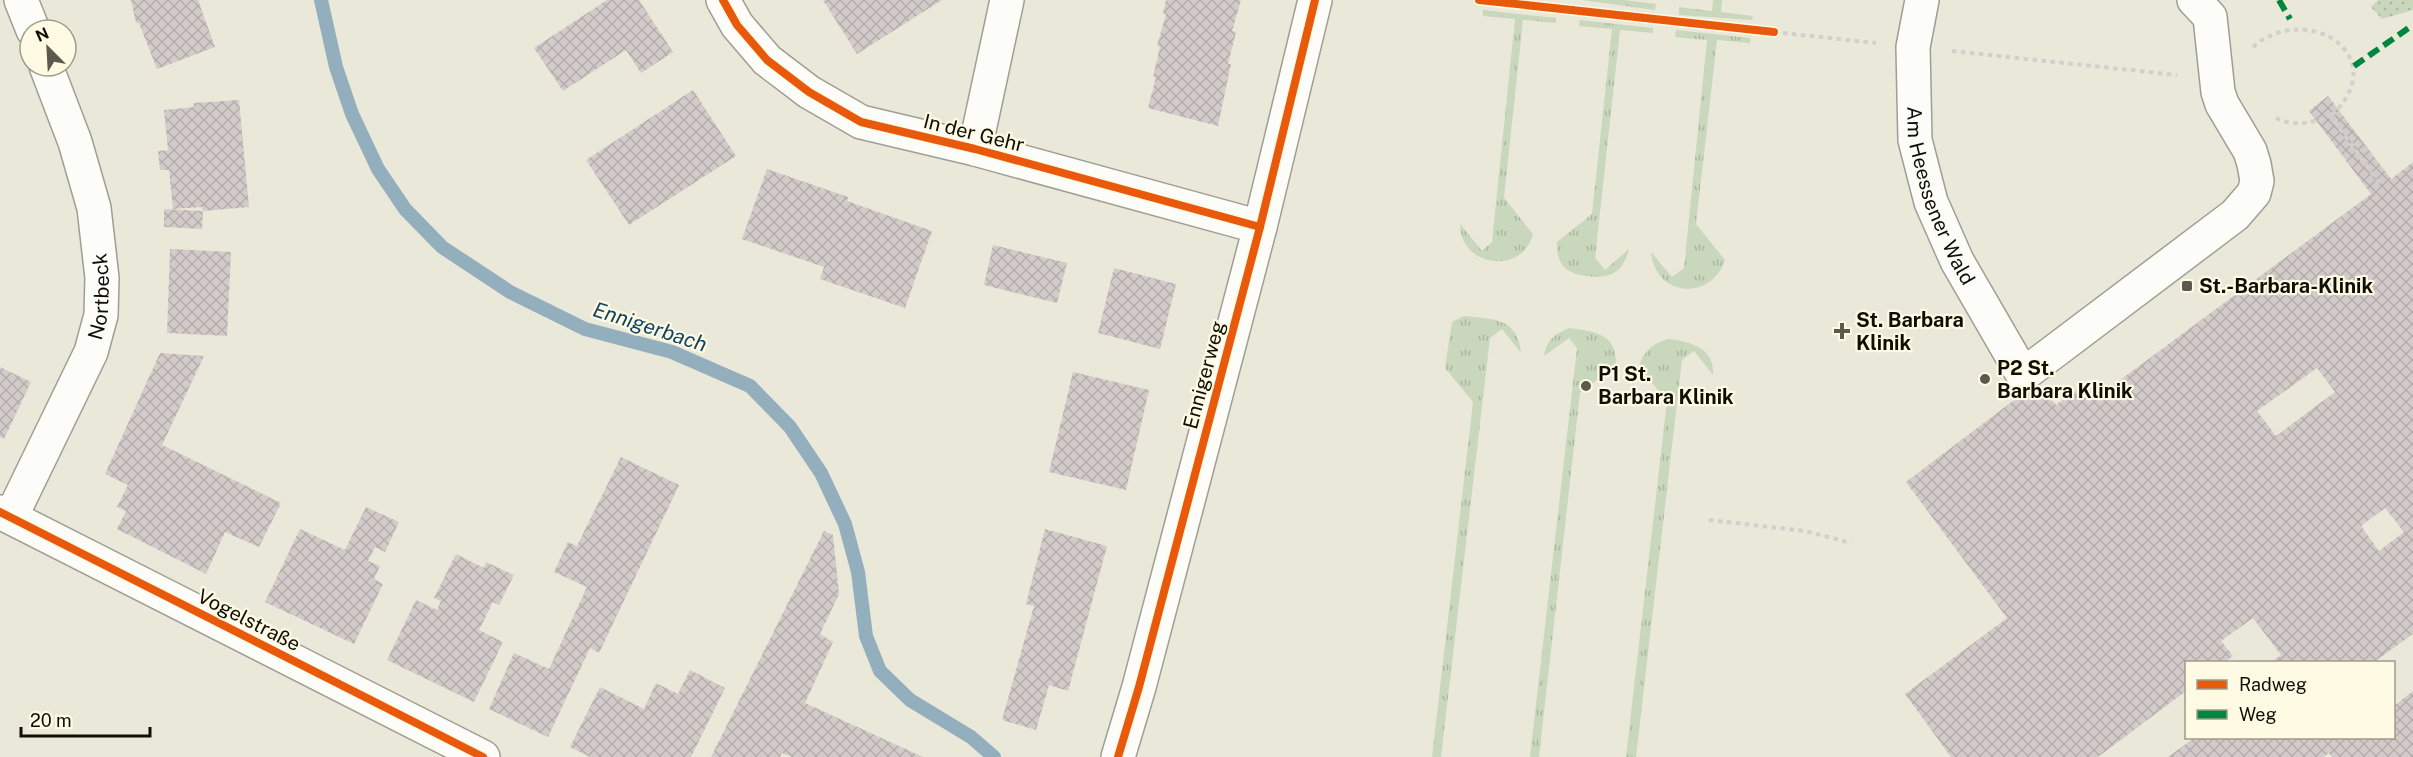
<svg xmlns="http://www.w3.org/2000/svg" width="2413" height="757" viewBox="0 0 2413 757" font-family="'Public Sans',sans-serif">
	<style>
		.grass { fill: url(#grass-tufts) }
		.park { fill: url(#park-dots) }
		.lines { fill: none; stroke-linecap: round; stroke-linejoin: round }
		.stream { stroke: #93aebd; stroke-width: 14 }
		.building { fill: url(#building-cross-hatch); fill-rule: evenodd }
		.minor-casing { stroke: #a09e93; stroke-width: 36 }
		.path { stroke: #d0d0cc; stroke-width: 4; stroke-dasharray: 4.5 4.5; stroke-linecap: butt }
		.minor { stroke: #fcfcf9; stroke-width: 33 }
		.quiet { stroke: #00873e; stroke-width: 6; stroke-dasharray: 12 6; stroke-linecap: butt }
		.cycleway-casing { stroke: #fefae4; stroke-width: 11 }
		.cycleway { stroke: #e8590c; stroke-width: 8 }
		.poi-dot { fill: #5c5a4f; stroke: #fefae4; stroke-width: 2 }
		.labels { text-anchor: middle; stroke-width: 4.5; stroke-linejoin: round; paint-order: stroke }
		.street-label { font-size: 20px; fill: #0f0e05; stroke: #fefae4 }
		.poi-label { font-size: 20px; font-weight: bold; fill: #0f0e05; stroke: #fefae4; text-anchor: start }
		.water-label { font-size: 21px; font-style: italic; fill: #134461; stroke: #fefae4 }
	</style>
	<defs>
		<pattern id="grass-tufts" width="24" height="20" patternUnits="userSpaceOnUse" patternTransform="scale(1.5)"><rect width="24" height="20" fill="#c9d7bd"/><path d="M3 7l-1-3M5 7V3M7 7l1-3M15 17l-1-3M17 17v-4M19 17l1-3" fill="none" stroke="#abb7a1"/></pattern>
		<pattern id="park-dots" width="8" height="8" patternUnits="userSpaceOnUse" patternTransform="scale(1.5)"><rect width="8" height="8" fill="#c9d7bd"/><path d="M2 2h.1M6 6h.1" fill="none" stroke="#abb7a1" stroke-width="1.8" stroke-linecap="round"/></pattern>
		<pattern id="building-cross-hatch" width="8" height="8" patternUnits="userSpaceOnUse" patternTransform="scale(1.5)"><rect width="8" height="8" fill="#d3cbca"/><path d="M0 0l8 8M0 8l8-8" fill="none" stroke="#b4adac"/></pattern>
	</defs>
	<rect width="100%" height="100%" fill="#eae8d9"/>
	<g class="grass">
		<polygon points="1582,0 1624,0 1656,4 1655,10"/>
		<polygon points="1713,0 1722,0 1721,12 1753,16 1752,20 1679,15 1679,7 1712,11"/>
		<path d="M 1483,10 L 1556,18 L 1556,23 L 1523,20 L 1504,198 L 1533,234 C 1523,275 1460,268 1460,224 L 1482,251 L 1492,242 L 1515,19 L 1483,16 Z"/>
		<path d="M 1580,20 L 1653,28 L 1653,33 L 1620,30 L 1595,258 L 1605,270 L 1629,249 C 1623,273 1610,279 1587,276 C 1565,274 1556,263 1557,242 L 1592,214 L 1612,29 L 1579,26 Z"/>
		<path d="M 1676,30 L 1750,38 L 1750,43 L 1717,40 L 1696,224 L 1725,260 C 1711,302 1655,297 1651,252 L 1672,277 L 1684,268 L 1707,40 L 1675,37 Z"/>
		<path d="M 1464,316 C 1492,319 1518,317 1521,353 L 1502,329 L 1490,338 L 1441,757 L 1432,757 L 1473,402 L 1445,368 L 1452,322 Z"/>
		<path d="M 1570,328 C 1595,332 1617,333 1616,365 L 1580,393 L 1539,757 L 1530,757 L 1577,348 L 1569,338 L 1544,356 C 1546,341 1555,333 1570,328 Z"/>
		<path d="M 1670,339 C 1691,342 1715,348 1713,375 L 1694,351 L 1682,360 L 1636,757 L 1626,757 L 1667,401 L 1639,367 C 1643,351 1654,342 1670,339 Z"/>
	</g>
	<polygon class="park" points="2378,0 2413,0 2413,10 2382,19 2371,7"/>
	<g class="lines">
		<polyline class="stream" points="321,0 336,67 352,114 378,169 405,209 442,247 510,292 585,329 672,352 750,386 790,427 821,473 845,524 858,572 866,636 880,671 910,700 971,737 994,757"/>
	</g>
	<g class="building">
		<polygon points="131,0 198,0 215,47 157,69 139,23 136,23"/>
		<polygon points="607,0 639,0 673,52 641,73 626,50 563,91 534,48"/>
		<polygon points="823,0 942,0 857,54"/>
		<polygon points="1166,0 1241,0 1232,31 1236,32 1228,64 1231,64 1218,126 1148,108 1156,77 1153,77 1160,47 1157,46 1166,14 1163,13"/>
		<polygon points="693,90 736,156 629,225 586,160"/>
		<path d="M 2328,96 L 2391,179 L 2413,162 L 2413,634 L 2374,662 L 2271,662 L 2281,655 L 2253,618 L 2221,641 L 2233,656 L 2225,662 L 2186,662 L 2186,691 L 2098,757 L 1951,757 L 1905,694 L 2007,618 L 1906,482 L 2038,382 L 2056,405 L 2085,384 L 2096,398 L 2371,194 L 2309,111 ZM 2317,368 L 2335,392 L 2276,436 L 2257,411 ZM 2385,508 L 2404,532 L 2379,551 L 2361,526 Z"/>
		<polygon points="239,100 249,207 203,211 202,229 164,227 164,209 203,211 202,207 173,209 169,170 160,170 158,151 168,150 164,110 194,107 193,103"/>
		<polygon points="767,169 848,197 847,201 932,231 905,308 820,279 824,267 742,239"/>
		<polygon points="993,245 1067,263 1057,303 984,285"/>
		<polygon points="170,249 231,252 227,336 167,333"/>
		<polygon points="1114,268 1176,284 1160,349 1098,333"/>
		<polygon points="160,353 204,356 162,445 281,503 259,547 225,532 206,574 117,529 126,511 117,507 128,485 105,474"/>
		<polygon points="0,367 31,382 4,439 0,437"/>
		<polygon points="1073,372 1149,390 1126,490 1049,472"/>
		<polygon points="621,457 679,485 599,653 590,648 548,737 489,709 514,653 549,669 587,587 554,572 568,542 577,546"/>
		<polygon points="366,507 399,522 385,552 375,547 368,561 380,566 374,579 383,584 354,644 265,602 300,529 345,550"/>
		<polygon points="1045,529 1107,546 1068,691 1049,685 1036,730 1002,720 1034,606 1026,604"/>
		<polygon points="824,531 833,535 839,594 820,634 833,642 805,703 923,757 792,757 782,753 780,757 711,757"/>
		<polygon points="456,554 484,568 486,562 514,575 499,605 493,602 479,630 503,642 474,702 387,660 416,600 437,610 441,601 434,598"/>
		<polygon points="690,670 725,688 691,757 590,757 570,747 600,687 644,709 656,683 678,694"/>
		<polygon points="2413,691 2413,757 2332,757 2329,753 2323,757 2168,757 2194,738 2394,738 2394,706"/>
	</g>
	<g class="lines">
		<g class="minor-casing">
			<g id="minor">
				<polyline points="21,0 33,30"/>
				<polyline points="723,0 737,25 767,60 809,92 861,122 975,149 1260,227"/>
				<path id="s1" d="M 1922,0 L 1913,47 L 1915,140 L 1931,202 L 1957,261 L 2023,375 L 2235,215 L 2254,193 L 2257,181 L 2254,164 L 2250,151 L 2222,104 L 2218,92 L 2210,17 L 2194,0"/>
				<polyline points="975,149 1007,0"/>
				<polyline points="0,512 483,757"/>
				<path id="s2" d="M 11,517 L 91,352 L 101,315 L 102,278 L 94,208 L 75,142 L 46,66"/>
				<polyline points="1118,757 1139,687 1260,227 1315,0"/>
			</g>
		</g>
		<g class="path">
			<polyline points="1774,32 1876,43"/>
			<path d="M 2253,47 C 2307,0 2395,56 2331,116"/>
			<polyline points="1952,51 2177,75"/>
			<path d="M 2276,118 C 2296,128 2312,122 2331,116 L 2381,186"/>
			<polyline points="1709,520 1805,531 1851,543"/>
		</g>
		<use href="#minor" class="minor"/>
		<g class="quiet">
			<polyline points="2279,0 2290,19"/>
			<polyline points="2354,66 2413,25"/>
		</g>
		<g class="cycleway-casing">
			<g id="cycleway">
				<polyline points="723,0 737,25 767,60 809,92 861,122 975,149 1260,227"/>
				<polyline points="1479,0 1774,32"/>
				<polyline points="0,512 483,757"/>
				<polyline points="1118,757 1139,687 1260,227 1315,0"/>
			</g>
		</g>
		<use href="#cycleway" class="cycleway"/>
	</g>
	<g class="poi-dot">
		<rect x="2181" y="280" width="12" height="12" rx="3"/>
		<path d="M1839 322h6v6h6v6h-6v6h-6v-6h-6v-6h6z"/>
		<circle cx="1985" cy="379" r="6"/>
		<circle cx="1586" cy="386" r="6"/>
	</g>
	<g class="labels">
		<g class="street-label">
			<text transform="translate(974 133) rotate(14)" y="7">In der Gehr</text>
			<text dy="7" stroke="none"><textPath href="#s1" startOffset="201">Am Heessener Wald</textPath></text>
			<text dy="7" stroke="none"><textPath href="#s2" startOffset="240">Nortbeck</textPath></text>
			<text transform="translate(1204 375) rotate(-75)" y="7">Ennigerweg</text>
			<text transform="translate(249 620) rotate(27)" y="7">Vogelstraße</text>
		</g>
		<g class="poi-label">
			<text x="2199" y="293">St.-Barbara-Klinik</text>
			<text x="1856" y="327">St. Barbara<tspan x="1856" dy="23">Klinik</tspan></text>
			<text x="1997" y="375">P2 St.<tspan x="1997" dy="23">Barbara Klinik</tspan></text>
			<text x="1598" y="381">P1 St.<tspan x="1598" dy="23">Barbara Klinik</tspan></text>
		</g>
		<g class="water-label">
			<text transform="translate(650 327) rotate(18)" y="7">Ennigerbach</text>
		</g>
	</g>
	<rect x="2185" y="661" width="210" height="78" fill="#fefae4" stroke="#9e9c8b" stroke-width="1.5"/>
	<rect x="2197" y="680" width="30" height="9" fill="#e8590c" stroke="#9e9c8b" stroke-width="1.5"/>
	<text x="2239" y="691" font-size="18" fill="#0f0e05">Radweg</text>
	<rect x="2197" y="710" width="30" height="9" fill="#00873e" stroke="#9e9c8b" stroke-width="1.5"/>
	<text x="2239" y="721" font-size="18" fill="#0f0e05">Weg</text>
	<g transform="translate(48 48) rotate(336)"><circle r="28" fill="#fefae4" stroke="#9e9c8b" stroke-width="1.5"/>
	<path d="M0-4.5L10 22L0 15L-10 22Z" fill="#5c5a4f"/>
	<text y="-9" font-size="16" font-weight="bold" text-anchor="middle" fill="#0f0e05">N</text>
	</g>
	<path d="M21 727v9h129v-9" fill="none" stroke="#0f0e05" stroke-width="3"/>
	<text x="30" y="727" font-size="18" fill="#0f0e05" stroke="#fefae4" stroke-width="4.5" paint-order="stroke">20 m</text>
</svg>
